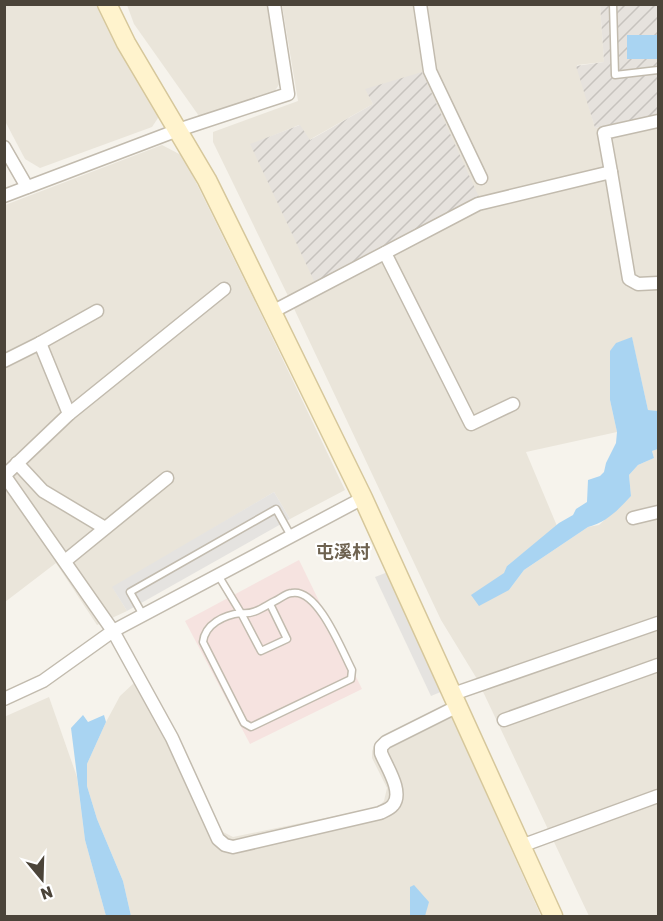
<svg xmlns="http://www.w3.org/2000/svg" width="663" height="921" viewBox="0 0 663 921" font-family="Rubik,'Noto Sans SC',sans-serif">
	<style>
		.residential { fill: #eae5da; fill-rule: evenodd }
		.industrial { fill: url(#industrial-furrows) }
		.medical { fill: #f6e3e0 }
		.parking { fill: #e5e3e0 }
		.water { fill: #a9d4f2 }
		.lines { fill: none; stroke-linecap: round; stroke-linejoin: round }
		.lane-casing { stroke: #c2bbae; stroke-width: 9 }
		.street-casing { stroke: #c2bbae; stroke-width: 15 }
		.secondary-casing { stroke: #d6c79b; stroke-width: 21 }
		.lane { stroke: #fff; stroke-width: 6 }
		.street { stroke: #fff; stroke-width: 12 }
		.secondary { stroke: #fff3cd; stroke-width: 18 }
		.labels { text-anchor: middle; stroke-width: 4.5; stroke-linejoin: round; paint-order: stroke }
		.quarter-label { font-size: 18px; font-weight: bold; fill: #6e6250; stroke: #fff }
	</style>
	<defs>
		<pattern id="industrial-furrows" width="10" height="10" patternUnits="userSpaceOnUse" patternTransform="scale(1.5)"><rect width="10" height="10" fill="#e6e2dd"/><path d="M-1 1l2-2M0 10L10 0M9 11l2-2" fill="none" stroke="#c7c3be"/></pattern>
	</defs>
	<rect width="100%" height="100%" fill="#f6f3ec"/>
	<g class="residential">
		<polygon points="4,5 99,5 160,115 152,127 40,168 25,159 5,121"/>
		<polygon points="127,5 269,5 281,81 275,91 199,116 134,24"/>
		<path d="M 282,5 L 600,5 L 604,62 L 577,65 L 595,128 L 658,114 L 658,411 L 648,410 L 632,338 L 617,343 L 610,400 L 617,432 L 526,452 L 557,526 L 507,566 L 509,590 L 524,570 L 588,527 L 599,525 L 631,496 L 629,475 L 638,465 L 654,458 L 652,451 L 658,449 L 658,916 L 589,916 L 477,679 L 441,620 L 289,298 L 213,142 L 213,132 L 298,101 ZM 366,90 L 479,197 L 250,145 L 299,125 L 309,140 L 373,104 Z"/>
		<polygon points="162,145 183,156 261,314 345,490 290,519 274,492 113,588 127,611 97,625 56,563 5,602 5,205"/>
		<polygon points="146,677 178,737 221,831 233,837 378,807 384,801 387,788 372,758 372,751 376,742 441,709 452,717 541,916 131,916 123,881 97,819 87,786 87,764 106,722 120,696 135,682"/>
		<polygon points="49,697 77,777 85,840 106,916 5,916 4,717"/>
	</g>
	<g class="industrial">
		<polygon points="600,5 658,5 658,35 627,35 627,59 658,59 658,114 595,128 576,66 604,62"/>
		<polygon points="422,72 479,197 315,283 250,144 300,125 310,140 373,104 365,89"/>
	</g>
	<polygon class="medical" points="299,560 362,689 250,744 185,621"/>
	<g class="parking">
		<polygon points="274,492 290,519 127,611 112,587"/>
		<polygon points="388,572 443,691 431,696 375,577"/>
	</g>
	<g class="water">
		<rect x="627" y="35" width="31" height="24"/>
		<path d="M 632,337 L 648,410 L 658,411 L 658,449 L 652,451 L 654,458 L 638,465 L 629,475 L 631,496 C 618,510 607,522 588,527 L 524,570 L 509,590 L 479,606 L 471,595 L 504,573 L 507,566 L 559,523 L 573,515 L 576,509 L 587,502 L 588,480 L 600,476 L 604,472 L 606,463 L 616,443 L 617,432 L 610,400 L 610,351 L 616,343 Z"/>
		<polygon points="83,715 88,722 104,715 106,722 87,764 87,786 97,819 123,881 131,916 106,916 85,840 71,728"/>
		<polygon points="414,885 429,902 425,916 410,916 410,887"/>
	</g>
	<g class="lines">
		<g class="lane-casing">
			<g id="lane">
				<polyline points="613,4 615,75 658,70"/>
				<path d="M 218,575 L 241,613 C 254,615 263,607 275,601 C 280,599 286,593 292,593 C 318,588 342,651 352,670 L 351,679 L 251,727 L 244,723 L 203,642 C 205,624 224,615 241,613 L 261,651 L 287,639 L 270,604"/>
				<polyline points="143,615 130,592 276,509 291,536"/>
			</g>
		</g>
		<g class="street-casing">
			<g id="street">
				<polyline points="420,4 430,71 481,178"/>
				<polyline points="4,147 27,187"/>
				<polyline points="611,172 604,133 658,121"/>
				<polyline points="4,196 178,130 288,94 274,4"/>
				<polyline points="385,253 471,424 513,404"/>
				<polyline points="272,312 478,204 611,172 629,279 638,284 658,283"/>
				<polyline points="40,343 97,311"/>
				<polyline points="4,361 40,343 69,414"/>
				<polyline points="17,463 43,491 105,528"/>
				<path d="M 4,475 L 113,631 L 172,738 L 218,839 L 225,845 L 233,847 L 380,813 C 384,811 390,809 393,805 C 404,792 386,766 381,753 L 381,747 L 386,742 L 458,706"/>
				<polyline points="5,475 69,414 224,289"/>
				<polyline points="633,518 658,512"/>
				<polyline points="65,561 167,478"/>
				<polyline points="453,694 658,623"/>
				<polyline points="4,699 43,681 113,631 363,498"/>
				<polyline points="504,720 658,665"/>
				<polyline points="521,846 658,796"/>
			</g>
		</g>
		<g class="secondary-casing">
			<polyline id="secondary" points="107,4 126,43 207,180 244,255 363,498 553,916"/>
		</g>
		<use href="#lane" class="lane"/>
		<use href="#street" class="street"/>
		<use href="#secondary" class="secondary"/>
	</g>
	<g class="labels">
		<g class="quarter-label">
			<text x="343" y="558">屯溪村</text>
		</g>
	</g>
	<rect width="663" height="921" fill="none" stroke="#4b4439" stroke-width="12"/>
	<g transform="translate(42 879) rotate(161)" stroke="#ffffff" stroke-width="4.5" paint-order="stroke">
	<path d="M0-4.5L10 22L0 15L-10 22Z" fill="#4b4439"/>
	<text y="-9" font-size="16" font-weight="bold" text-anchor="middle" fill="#4b4439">N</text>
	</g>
</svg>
